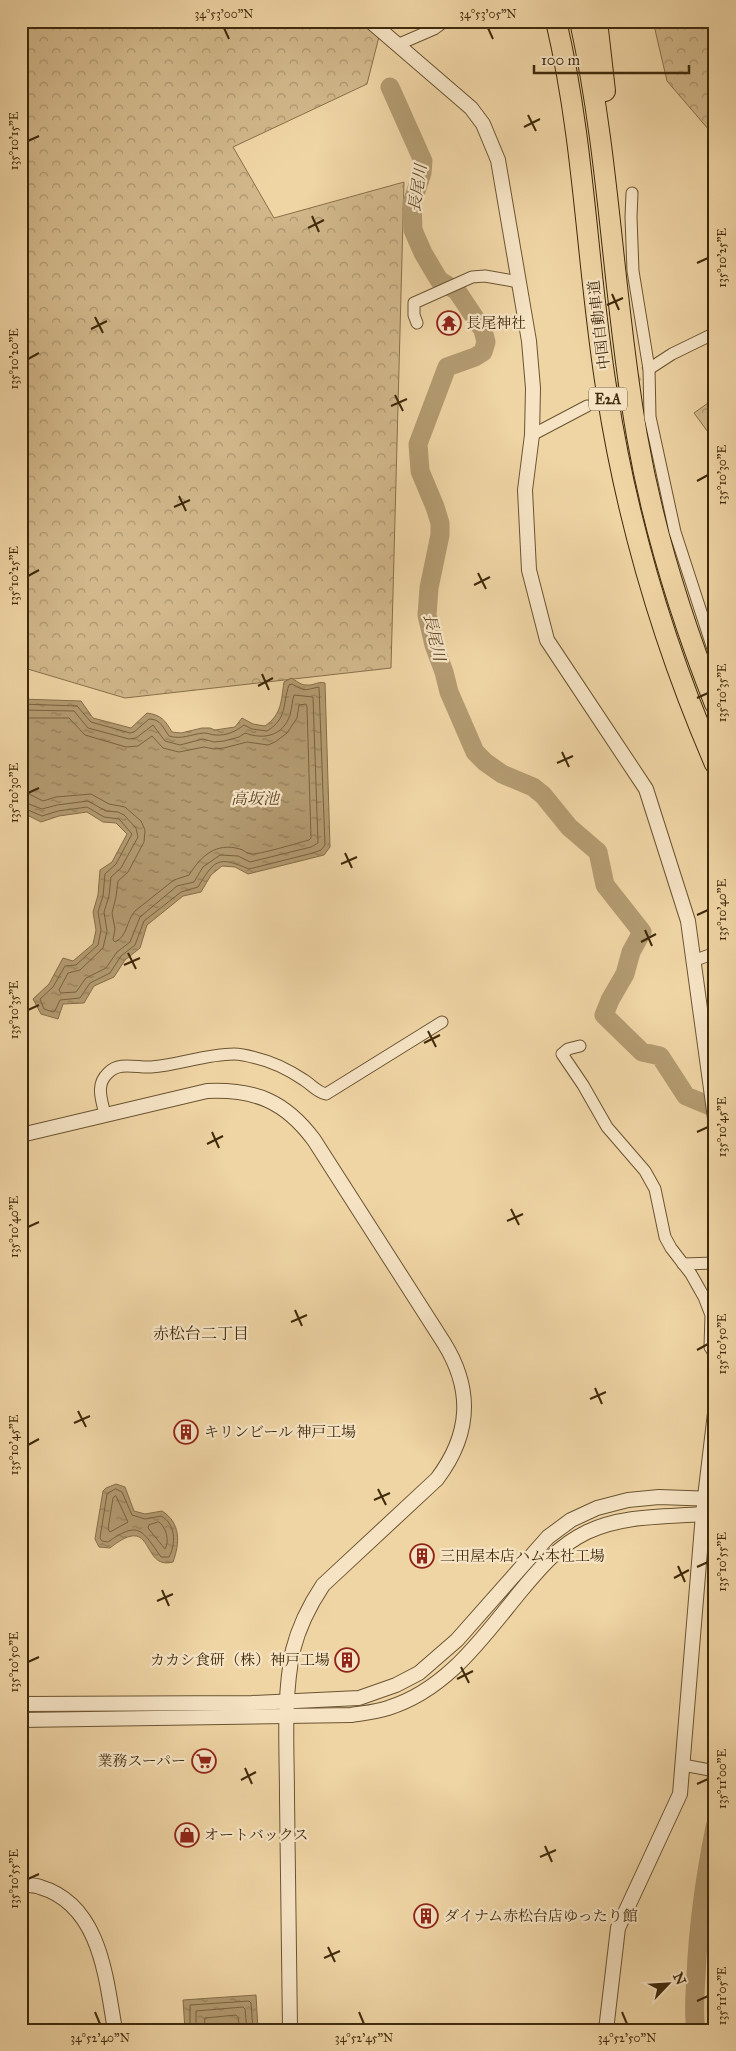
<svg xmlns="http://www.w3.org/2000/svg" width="736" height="2051" viewBox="0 0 736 2051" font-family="'IM FELL Great Primer','Noto Serif JP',serif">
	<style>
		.forest { fill: url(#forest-crowns); stroke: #88704a }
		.water { fill: url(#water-ripples); stroke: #856d48 }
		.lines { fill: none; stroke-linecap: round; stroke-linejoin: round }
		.shore { stroke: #79623e; stroke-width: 1 }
		.river { stroke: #b39a70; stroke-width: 19 }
		.minor-tunnel { stroke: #ccb285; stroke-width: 11; stroke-dasharray: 11 5.5; stroke-linecap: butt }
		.minor-casing { stroke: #6b5431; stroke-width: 13 }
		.tertiary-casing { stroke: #6b5431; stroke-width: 16 }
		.motorway-casing { stroke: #3f2a0b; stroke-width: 22 }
		.minor { stroke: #f5e3c4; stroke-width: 11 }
		.tertiary { stroke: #f5e3c4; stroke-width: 14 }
		.motorway { stroke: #efd4a4; stroke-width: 20 }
		.ticks { fill: none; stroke: #3f2a0b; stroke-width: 2 }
		.labels { text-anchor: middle; stroke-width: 4.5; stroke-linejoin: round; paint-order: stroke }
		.shield { fill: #f5e3c4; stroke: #766242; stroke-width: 1 }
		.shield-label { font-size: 14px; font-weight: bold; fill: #3f2a0b }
		.poi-label { font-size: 15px; fill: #3f2a0b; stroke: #f5e3c4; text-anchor: start }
		.street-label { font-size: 15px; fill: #3f2a0b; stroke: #f5e3c4 }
		.water-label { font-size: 16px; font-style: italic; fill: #5c4624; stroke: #f5e3c4 }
		.neighbourhood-label { font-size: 16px; fill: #3f2a0b; stroke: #f5e3c4 }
		.neatline { fill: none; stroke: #3f2a0b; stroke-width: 2 }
		.ticks-label { font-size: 12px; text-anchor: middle; fill: #3f2a0b }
	</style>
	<defs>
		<pattern id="forest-crowns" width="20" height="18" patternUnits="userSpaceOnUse" patternTransform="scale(1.25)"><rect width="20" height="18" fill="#d1b78a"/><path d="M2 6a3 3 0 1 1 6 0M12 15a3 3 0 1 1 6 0" fill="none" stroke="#ab956f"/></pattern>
		<pattern id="water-ripples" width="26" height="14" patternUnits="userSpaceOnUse" patternTransform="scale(1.25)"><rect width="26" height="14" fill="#b39a70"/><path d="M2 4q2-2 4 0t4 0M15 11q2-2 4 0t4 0" fill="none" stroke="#937e5a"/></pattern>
	</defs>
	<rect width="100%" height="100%" fill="#efd4a4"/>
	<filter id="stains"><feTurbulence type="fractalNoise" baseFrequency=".004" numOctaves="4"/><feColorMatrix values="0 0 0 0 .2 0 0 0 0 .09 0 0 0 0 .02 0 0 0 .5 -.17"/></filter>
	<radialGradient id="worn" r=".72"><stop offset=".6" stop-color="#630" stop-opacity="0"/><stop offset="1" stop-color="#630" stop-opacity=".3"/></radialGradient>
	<g class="forest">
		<polygon points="21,21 383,21 367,84 233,147 274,218 404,182 391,668 125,698 21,667"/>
		<polygon points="653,21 715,21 715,128 709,130 667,81"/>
		<polygon points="715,398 715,449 713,439 694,413"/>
	</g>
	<g class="water">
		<path d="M 291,678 C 296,680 300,685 306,685 C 314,686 317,681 325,683 L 330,847 L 324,855 L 248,874 L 235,867 L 222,866 L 211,875 L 201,892 L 183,896 L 147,925 L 140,948 L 125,960 L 114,977 L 94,986 L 84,1003 L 63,1004 L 58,1019 L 41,1014 L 33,999 L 49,984 L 63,958 L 73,961 L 93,944 L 96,930 L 93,912 L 98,895 L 100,870 L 112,862 L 127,834 L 116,823 L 103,822 L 87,812 L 59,816 L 41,822 L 21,812 L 21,699 L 81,701 L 93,718 L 131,728 L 147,713 C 161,715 165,720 172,732 L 181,733 L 202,728 L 210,728 L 215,730 L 235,727 L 242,718 L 253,724 L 265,726 C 282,714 281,701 284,682 Z"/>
		<path d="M 116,1484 L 125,1487 L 134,1511 L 145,1514 L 162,1511 C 181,1523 180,1543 173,1562 C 140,1571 156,1511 110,1548 L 99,1547 L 95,1539 L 103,1491 L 106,1488 Z"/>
		<polygon points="256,1995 258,2030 185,2030 183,2000"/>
	</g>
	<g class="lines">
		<g class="shore">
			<path d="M 21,704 L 77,706 L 91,722 L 130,733 L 134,732 L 149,719 C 161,719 163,728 169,736 C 182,740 191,734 204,733 C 209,733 211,735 215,735 C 227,736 236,731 244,725 L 252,729 L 267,731 C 288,718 282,705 289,685 L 292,684 C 306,692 304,690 319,687 L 325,845 L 321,850 L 313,853 L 249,869 C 218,856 215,859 198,887 L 181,892 L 144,921 L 135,945 L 121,956 L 110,973 L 90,983 L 80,998 L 60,1000 L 55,1011 L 53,1012 L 44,1009 L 40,999 L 53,987 L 65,966 L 76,965 L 98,945 L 101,930 L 98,912 L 103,896 L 105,874 L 116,864 L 132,834 L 119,819 L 104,817 L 87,807 L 58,811 L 42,816 L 21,807"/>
			<path d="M 21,710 L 74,711 L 88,728 L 129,739 L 136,738 L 153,725 L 165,741 L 180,745 L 203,739 L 214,742 L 224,741 L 239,737 L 245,733 C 264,740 283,736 290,715 C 292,708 292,701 294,695 L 313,697 L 318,843 L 311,847 L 250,862 L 238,856 L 220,855 L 203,867 L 194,882 L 177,886 L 140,917 L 130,942 L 117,952 L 106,968 L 86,978 L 76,992 L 61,993 L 59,990 L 68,973 L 80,970 L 103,948 L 107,931 L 104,912 L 109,896 L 111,877 L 121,868 L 138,837 L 136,828 L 124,815 L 118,812 L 106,811 L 88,801 L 57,805 L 42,809 L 21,801"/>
			<path d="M 21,718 L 69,718 L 85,735 L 126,747 L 138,746 L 152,736 L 163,748 L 179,752 L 204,747 L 214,749 L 224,748 L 247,742 L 268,745 L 275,742 L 287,733 L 297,718 L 299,705 L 306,704 L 307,707 L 311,838 L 309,840 C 298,843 258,855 251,854 C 247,854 244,850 240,849 C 216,842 201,856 189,875 L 174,880 L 135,911 C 126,921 128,936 115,942 L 113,940 L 115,929 L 112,913 L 116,897 L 118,881 L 128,872 L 144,842 L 145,830 L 141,821 L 125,807 L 109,804 L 91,794 L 56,797 L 43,801 L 29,794 L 21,793"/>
			<path d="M 116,1489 L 122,1492 L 132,1515 L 145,1519 L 161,1516 C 176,1524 176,1544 169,1557 L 161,1557 C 142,1530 139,1520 108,1542 L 102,1541 L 100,1538 L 107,1494 Z"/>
			<polygon points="116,1496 128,1522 110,1532 108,1529 113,1498"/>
			<path d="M 159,1522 C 166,1527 170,1541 165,1549 L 148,1528 L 149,1525 Z"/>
			<polyline points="190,2030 190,2005 249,2001 251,2003 253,2030"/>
			<polyline points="196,2030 196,2011 243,2007 245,2009 247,2030"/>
			<polyline points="204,2030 205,2018 236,2015 238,2017 240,2030"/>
		</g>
		<g class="river">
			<polyline points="390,87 423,161 422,173 412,203 413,230 423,253 439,280 457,291 483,330 486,342 483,352 475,357 447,367 418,444 420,471 435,507 440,523 440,535 429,588 427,615 434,645 444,672 449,692 475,752 485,762 502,774 533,787 543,795 569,827 598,852 605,885 642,932 631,952 625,974 610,1000 604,1015 642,1052 660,1056 686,1096 715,1108"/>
			<path d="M 696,2030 C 693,2012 695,1994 696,1976 C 698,1926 705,1877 715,1827"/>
		</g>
		<polyline class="minor-tunnel" points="587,406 649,369"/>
		<g class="minor-casing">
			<g id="minor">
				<polyline points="397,45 434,29 445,21"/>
				<polyline points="632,193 631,217 633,271 649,369 650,417 675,532 715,655"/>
				<polyline points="417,323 414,315 414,303 472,277 485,276 519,282"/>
				<polyline points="649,369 672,354 715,333"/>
				<polyline points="532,435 587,406"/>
				<polyline points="693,961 715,953"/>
				<polyline points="580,1046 568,1049 562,1054 583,1085 607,1127 645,1171 655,1189 665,1237 671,1248 691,1274 704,1297 711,1315 710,1347 715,1355"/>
				<path d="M 105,1115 C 102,1100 95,1085 108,1073 C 119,1061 137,1068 151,1067 C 179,1065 206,1054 234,1054 C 241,1054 249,1056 256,1058 C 274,1062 289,1070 304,1080 C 312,1085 317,1092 326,1094 L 442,1022"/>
				<polyline points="683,1264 715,1263"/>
				<polyline points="683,1765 715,1771"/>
			</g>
		</g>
		<g class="tertiary-casing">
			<g id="tertiary">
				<polyline points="370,21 471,108 483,124 498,160 529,341 533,388 532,435 525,490 529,570 547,640 646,789 688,921 715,1118"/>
				<path d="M 21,1135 L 207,1091 C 255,1089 285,1101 314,1140 L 444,1343 C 473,1390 471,1434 437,1479 L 323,1585 C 309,1606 299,1626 293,1650 C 283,1698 287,1750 287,1798 C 288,1875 289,1953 290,2030"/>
				<polyline points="21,1704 252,1703 359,1698 396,1685 419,1673 457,1640 548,1537 571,1520 597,1508 628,1500 659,1497 715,1499"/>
				<path d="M 21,1720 L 351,1715 C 363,1713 377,1712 388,1708 C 447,1690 483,1637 520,1592 C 540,1568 558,1546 587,1532 C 623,1515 664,1517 703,1514 L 715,1514"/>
				<path d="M 21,1884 C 27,1885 34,1885 40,1887 C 101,1905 106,1979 115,2030"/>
				<polyline points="606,2030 618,1928 680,1794 703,1514 715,1413"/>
			</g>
		</g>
		<g class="motorway-casing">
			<g id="motorway">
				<path d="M 556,21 C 585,144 587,270 607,393 C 627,521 664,646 715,764"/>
				<path d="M 580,21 C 610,158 613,299 637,436 C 653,528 681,618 715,704"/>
				<polyline points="597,21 605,91"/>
			</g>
		</g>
		<use href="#minor" class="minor"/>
		<use href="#tertiary" class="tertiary"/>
		<use href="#motorway" class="motorway"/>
	</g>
	<path class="ticks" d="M 224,28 L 229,39M 488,28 L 493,39M 528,115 L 536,131M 524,127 L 540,119M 28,141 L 39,136M 312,216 L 319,232M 308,228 L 324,220M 697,263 L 708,258M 612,294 L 619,310M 607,305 L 623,298M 95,317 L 103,333M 91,329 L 107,321M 28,359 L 39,353M 395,395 L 403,411M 391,406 L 407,399M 697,481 L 708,475M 179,496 L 186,511M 174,507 L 190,500M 478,573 L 486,589M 28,576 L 39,570M 474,585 L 490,577M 262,674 L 269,690M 258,686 L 273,678M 697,698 L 708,693M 562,752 L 569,767M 557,763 L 573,756M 28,793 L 39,788M 345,853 L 352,868M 341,864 L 357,857M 697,915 L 708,910M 645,930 L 652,946M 641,942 L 656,934M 128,953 L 136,969M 124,965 L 140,958M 28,1010 L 39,1005M 428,1031 L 436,1047M 424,1043 L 440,1035M 212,1132 L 219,1148M 697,1132 L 708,1127M 207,1144 L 223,1136M 511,1209 L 519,1225M 507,1221 L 523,1214M 28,1227 L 39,1222M 295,1310 L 302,1326M 291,1322 L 307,1315M 697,1350 L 708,1344M 595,1388 L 602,1404M 590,1399 L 606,1392M 78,1411 L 86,1427M 74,1423 L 90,1416M 28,1445 L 39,1439M 378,1489 L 386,1505M 374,1500 L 390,1493M 678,1566 L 685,1582M 697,1567 L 708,1562M 674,1578 L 689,1570M 162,1590 L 169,1606M 157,1601 L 173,1594M 28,1662 L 39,1657M 461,1667 L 469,1683M 457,1679 L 473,1671M 245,1768 L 252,1784M 241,1780 L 256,1772M 697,1784 L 708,1779M 545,1846 L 552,1862M 540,1857 L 556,1850M 28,1879 L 39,1874M 328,1947 L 335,1962M 324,1958 L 340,1951M 697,2001 L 708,1996M 95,2012 L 100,2024M 359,2012 L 364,2024M 622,2012 L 627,2024"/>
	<defs>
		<g id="temple-ring" transform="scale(1.25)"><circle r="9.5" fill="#f5e3c4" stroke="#8f2418" stroke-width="1.5"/><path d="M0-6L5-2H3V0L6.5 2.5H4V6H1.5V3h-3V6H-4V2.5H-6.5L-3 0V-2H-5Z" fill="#8f2418"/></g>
		<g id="building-ring" transform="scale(1.25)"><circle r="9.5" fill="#f5e3c4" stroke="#8f2418" stroke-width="1.5"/><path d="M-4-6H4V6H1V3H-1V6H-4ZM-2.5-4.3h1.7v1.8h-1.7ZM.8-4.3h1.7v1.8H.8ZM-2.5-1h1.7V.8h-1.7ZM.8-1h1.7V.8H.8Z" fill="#8f2418"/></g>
		<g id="supermarket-ring" transform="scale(1.25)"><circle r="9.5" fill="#f5e3c4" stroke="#8f2418" stroke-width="1.5"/><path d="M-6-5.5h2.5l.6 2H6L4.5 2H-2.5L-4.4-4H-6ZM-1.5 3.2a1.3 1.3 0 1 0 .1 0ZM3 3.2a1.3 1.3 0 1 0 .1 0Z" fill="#8f2418"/></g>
		<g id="shop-ring" transform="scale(1.25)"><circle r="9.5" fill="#f5e3c4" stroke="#8f2418" stroke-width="1.5"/><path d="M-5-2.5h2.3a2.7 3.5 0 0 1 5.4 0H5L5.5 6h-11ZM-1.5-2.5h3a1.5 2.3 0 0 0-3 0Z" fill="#8f2418"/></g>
	</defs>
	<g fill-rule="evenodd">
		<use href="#temple-ring" x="449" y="323"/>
		<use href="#building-ring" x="186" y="1432"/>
		<use href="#building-ring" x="422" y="1556"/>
		<use href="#building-ring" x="347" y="1660"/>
		<use href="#supermarket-ring" x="204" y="1761"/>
		<use href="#shop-ring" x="187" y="1835"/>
		<use href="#building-ring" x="426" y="1916"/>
	</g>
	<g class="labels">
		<rect class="shield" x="589" y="387.5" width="38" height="23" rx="4"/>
		<g class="shield-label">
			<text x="608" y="404">E2A</text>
		</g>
		<g class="poi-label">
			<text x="466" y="328">長尾神社</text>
			<text x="204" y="1437">キリンビール 神戸工場</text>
			<text x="440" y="1561">三田屋本店ハム本社工場</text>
			<text x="330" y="1665" text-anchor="end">カカシ食研（株）神戸工場</text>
			<text x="186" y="1766" text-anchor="end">業務スーパー</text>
			<text x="204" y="1840">オートバックス</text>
			<text x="444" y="1921">ダイナム赤松台店ゆったり館</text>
		</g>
		<g class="street-label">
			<text transform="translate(599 325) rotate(-97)" y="5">中国自動車道</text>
		</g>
		<g class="water-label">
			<text transform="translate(417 188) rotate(-82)" y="6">長尾川</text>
			<text transform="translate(435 637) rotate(77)" y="6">長尾川</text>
			<text x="255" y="804">高坂池</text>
		</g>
		<g class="neighbourhood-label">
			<text x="201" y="1339">赤松台二丁目</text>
		</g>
	</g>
	<rect width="736" height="2051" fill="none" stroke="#efd4a4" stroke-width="55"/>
	<g transform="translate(668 1984) rotate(65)" stroke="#f5e3c4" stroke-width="4" paint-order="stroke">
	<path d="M0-4L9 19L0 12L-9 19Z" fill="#3f2a0b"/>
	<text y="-8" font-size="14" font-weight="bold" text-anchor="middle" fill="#3f2a0b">N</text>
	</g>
	<path d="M534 65v8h155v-8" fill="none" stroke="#3f2a0b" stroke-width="2.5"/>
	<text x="541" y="65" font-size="15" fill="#3f2a0b" stroke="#f5e3c4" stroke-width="4" paint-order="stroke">100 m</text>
	<rect x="28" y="28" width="680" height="1996" class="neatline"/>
	<g class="ticks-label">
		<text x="224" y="18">34°53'00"N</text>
		<text x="488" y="18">34°53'05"N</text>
		<text transform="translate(14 141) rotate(-90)" y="4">135°10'15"E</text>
		<text transform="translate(722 258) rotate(-90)" y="4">135°10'25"E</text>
		<text transform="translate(14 359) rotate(-90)" y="4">135°10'20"E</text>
		<text transform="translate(722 475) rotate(-90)" y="4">135°10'30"E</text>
		<text transform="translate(14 576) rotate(-90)" y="4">135°10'25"E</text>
		<text transform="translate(722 693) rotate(-90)" y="4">135°10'35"E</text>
		<text transform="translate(14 793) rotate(-90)" y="4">135°10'30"E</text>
		<text transform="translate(722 910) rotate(-90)" y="4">135°10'40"E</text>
		<text transform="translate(14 1010) rotate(-90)" y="4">135°10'35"E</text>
		<text transform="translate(722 1127) rotate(-90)" y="4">135°10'45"E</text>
		<text transform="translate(14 1227) rotate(-90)" y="4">135°10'40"E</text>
		<text transform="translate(722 1344) rotate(-90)" y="4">135°10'50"E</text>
		<text transform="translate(14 1445) rotate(-90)" y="4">135°10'45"E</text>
		<text transform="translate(722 1562) rotate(-90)" y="4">135°10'55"E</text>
		<text transform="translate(14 1662) rotate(-90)" y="4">135°10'50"E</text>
		<text transform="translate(722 1779) rotate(-90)" y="4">135°11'00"E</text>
		<text transform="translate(14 1879) rotate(-90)" y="4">135°10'55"E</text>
		<text transform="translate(722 1996) rotate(-90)" y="4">135°11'05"E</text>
		<text x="100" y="2042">34°52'40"N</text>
		<text x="364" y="2042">34°52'45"N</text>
		<text x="627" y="2042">34°52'50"N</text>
	</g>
	<rect width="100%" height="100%" filter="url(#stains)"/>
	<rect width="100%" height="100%" fill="url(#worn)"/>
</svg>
